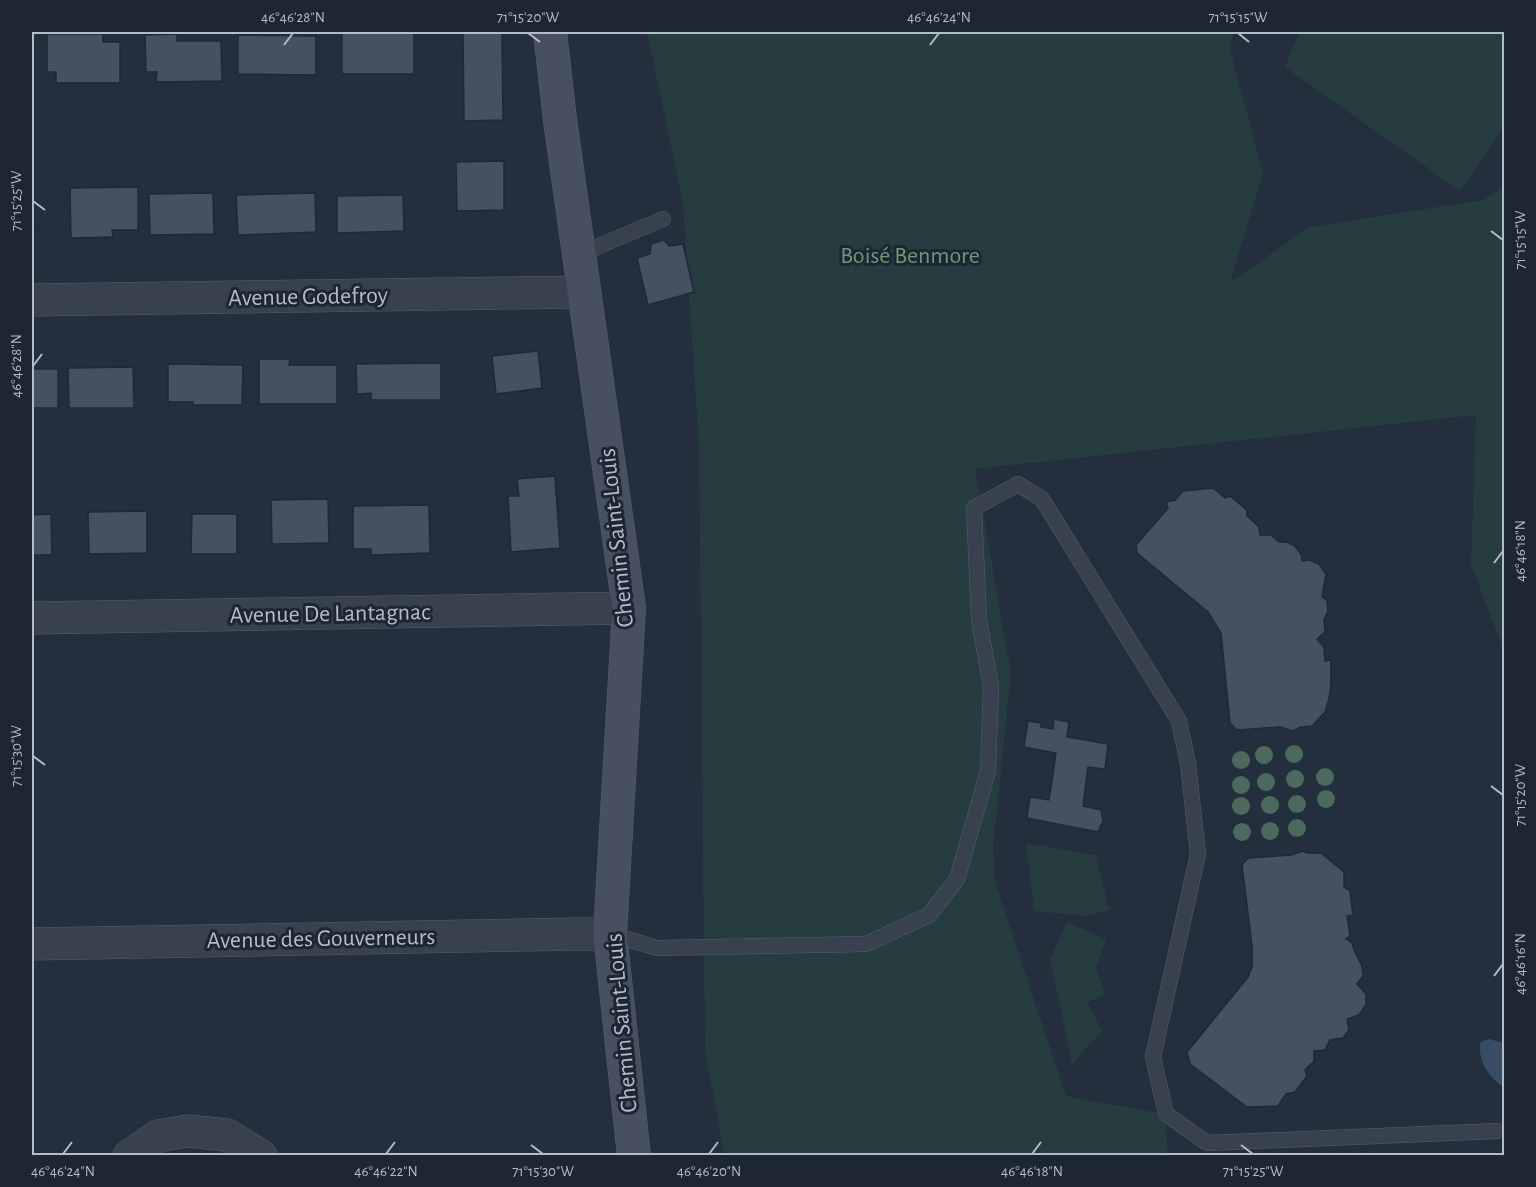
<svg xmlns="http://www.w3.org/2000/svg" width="1536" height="1187" viewBox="0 0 1536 1187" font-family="'Alegreya Sans',sans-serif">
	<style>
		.green { fill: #263c3f }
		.water { fill: #394c67 }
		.building { fill: #455162; stroke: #1f2835; stroke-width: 1.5 }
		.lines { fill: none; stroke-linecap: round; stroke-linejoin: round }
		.lane-casing { stroke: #565f6c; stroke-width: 16 }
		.street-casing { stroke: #565f6c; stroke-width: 33 }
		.secondary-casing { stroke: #565f6c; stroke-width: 34 }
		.lane { stroke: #38414e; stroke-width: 15 }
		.street { stroke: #38414e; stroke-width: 32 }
		.secondary { stroke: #465061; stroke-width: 33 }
		.tree { fill: #4b6a5d }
		.ticks { fill: none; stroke: #b4bcc9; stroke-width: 2 }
		.labels { text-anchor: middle; stroke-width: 6; stroke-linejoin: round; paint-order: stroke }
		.park-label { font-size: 24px; fill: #6b9a76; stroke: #1d2633 }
		.street-label { font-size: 24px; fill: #b4bcc9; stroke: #1d2633 }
		.neatline { fill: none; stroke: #b4bcc9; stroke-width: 2 }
		.ticks-label { font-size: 15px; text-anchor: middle; fill: #b4bcc9 }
	</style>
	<rect width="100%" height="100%" fill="#242f3e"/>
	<g class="green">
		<polygon points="647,32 1233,32 1230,50 1263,173 1230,283 1309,227 1483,200 1504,187 1504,651 1471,565 1476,415 975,469 1011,673 993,849 996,885 1066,1096 1165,1114 1168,1155 724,1155 705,1050 699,446 683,203"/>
		<polygon points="1299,32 1504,32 1504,127 1460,191 1285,67"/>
		<polygon points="1026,843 1096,855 1109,910 1086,916 1034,911"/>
		<polygon points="1067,922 1106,939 1096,968 1105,995 1087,1002 1102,1031 1072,1064 1050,959"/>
	</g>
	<path class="water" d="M 1489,1039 L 1504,1043 L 1504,1087 C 1491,1079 1480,1065 1480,1049 C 1480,1048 1479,1046 1480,1044 C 1481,1041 1486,1040 1489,1039 Z"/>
	<g class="building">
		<rect x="342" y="33" width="72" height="41"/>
		<polygon points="463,33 502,33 503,120 464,121"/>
		<polygon points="47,34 103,34 103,42 120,42 120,83 56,83 56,72 47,72"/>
		<polygon points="177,34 177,41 221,41 222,81 156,82 157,72 146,72 145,35"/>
		<polygon points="238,35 316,36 316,75 238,74"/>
		<polygon points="504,161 504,210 457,211 456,162"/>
		<polygon points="138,187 138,230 112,230 113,237 71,238 70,188"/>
		<polygon points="213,193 214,234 150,235 149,194"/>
		<polygon points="315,193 316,232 238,235 236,195"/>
		<polygon points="403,195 404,231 337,233 337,196"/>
		<polygon points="32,201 34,201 35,241 32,241"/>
		<polygon points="664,240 669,246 683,244 694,292 648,305 637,258 650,254 651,244"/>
		<polygon points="538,351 542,388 496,394 492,356"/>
		<polygon points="259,359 290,359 289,365 337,365 337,404 259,404"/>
		<polygon points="441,363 441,400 371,400 371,393 357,394 356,364"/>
		<polygon points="168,364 243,365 242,405 193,405 193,402 168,402"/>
		<polygon points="133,367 134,408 69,408 68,368"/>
		<rect x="32" y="369" width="26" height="39"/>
		<polygon points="555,476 560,548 511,552 508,496 519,496 517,479"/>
		<polygon points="1213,488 1225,498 1230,496 1247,510 1247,516 1259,527 1260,535 1271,535 1279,542 1286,542 1294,545 1301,554 1302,561 1309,560 1319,564 1326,574 1322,597 1327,600 1328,611 1324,620 1325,632 1317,639 1324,647 1325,661 1331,660 1331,684 1329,699 1325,712 1312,726 1301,727 1292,731 1281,727 1237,730 1230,723 1221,633 1208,612 1137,553 1136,545 1168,508 1166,502 1175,500 1183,491"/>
		<polygon points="328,499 329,543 272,544 271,500"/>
		<polygon points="429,505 430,553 371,555 371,549 353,549 353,506"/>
		<polygon points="147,511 147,553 89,554 88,512"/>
		<polygon points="51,514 52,555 32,555 32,515"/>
		<polygon points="192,514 237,514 237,554 191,554"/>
		<polygon points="1054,719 1069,722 1067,737 1108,744 1105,769 1088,767 1083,806 1101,810 1103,821 1098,832 1027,818 1030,797 1049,800 1056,753 1024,747 1028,721 1041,723 1041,727 1053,729"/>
		<polygon points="1303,851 1307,853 1321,853 1344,872 1344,887 1350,891 1353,915 1347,916 1350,936 1346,939 1352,943 1354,950 1362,966 1363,976 1357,984 1366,994 1366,1005 1359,1015 1347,1019 1349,1030 1343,1038 1330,1040 1325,1050 1314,1051 1314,1061 1305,1070 1307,1076 1295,1092 1286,1094 1278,1106 1247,1107 1190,1064 1187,1052 1248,977 1252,967 1252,946 1242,865 1248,858 1291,855"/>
	</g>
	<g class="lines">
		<g class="lane-casing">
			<g id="lane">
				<polyline points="580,254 663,219"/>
				<polyline points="610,934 657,948 866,944 929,915 957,879 988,771 991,687 979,620 974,508 1018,484 1042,499 1179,721 1188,764 1198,854 1153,1057 1166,1114 1207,1143 1497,1131"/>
			</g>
		</g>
		<g class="street-casing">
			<g id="street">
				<polyline points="32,300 584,292"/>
				<polyline points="32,618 629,608"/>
				<polyline points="32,944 576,934 610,934"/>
				<polyline points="129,1156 158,1136 188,1131 227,1135 261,1156"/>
			</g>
		</g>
		<g class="secondary-casing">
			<polyline id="secondary" points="550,32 560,120 629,608 610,934 634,1156"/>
		</g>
		<use href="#lane" class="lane"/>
		<use href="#street" class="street"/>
		<use href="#secondary" class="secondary"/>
	</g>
	<g class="tree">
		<circle cx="1294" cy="754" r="9"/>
		<circle cx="1264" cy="755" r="9"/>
		<circle cx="1241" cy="760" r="9"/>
		<circle cx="1325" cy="777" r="9"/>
		<circle cx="1295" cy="779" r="9"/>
		<circle cx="1266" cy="782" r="9"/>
		<circle cx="1241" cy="785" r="9"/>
		<circle cx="1326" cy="799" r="9"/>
		<circle cx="1297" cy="804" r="9"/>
		<circle cx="1270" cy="805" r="9"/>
		<circle cx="1241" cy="806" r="9"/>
		<circle cx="1297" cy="828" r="9"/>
		<circle cx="1270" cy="831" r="9"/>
		<circle cx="1242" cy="832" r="9"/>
	</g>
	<path class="ticks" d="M 528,33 L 540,42M 1238,33 L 1249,42M 284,45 L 293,33M 930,45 L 939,33M 33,201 L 45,210M 1491,231 L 1503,240M 33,366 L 42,354M 1494,563 L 1503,551M 33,756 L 45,765M 1491,786 L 1503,795M 1494,976 L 1503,964M 531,1145 L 543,1154M 1241,1145 L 1253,1154M 63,1154 L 72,1142M 386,1154 L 395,1142M 709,1154 L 718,1142M 1032,1154 L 1041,1142"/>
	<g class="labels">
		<g class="park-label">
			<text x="910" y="263">Boisé Benmore</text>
		</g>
		<g class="street-label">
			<text transform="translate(308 296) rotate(-1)" y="8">Avenue Godefroy</text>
			<text transform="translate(616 538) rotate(-96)" y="8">Chemin Saint-Louis</text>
			<text transform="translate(330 613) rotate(-1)" y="8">Avenue De Lantagnac</text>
			<text transform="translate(321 938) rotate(-1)" y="8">Avenue des Gouverneurs</text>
			<text transform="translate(621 1023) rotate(-95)" y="8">Chemin Saint-Louis</text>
		</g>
	</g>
	<rect width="1536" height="1187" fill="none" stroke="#1d2633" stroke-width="66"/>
	<rect x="33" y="33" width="1470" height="1121" class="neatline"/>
	<g class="ticks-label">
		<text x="293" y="22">46°46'28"N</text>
		<text x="528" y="22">71°15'20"W</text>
		<text x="939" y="22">46°46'24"N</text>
		<text x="1238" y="22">71°15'15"W</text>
		<text transform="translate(16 201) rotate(-90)" y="5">71°15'25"W</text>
		<text transform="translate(1520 240) rotate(-90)" y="5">71°15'15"W</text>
		<text transform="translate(16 366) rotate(-90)" y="5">46°46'28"N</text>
		<text transform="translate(1520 551) rotate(-90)" y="5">46°46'18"N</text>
		<text transform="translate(16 756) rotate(-90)" y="5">71°15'30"W</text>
		<text transform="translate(1520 795) rotate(-90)" y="5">71°15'20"W</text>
		<text transform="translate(1520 964) rotate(-90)" y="5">46°46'16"N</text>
		<text x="63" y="1176">46°46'24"N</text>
		<text x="386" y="1176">46°46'22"N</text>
		<text x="543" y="1176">71°15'30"W</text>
		<text x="709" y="1176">46°46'20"N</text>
		<text x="1032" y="1176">46°46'18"N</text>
		<text x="1253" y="1176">71°15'25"W</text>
	</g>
</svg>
